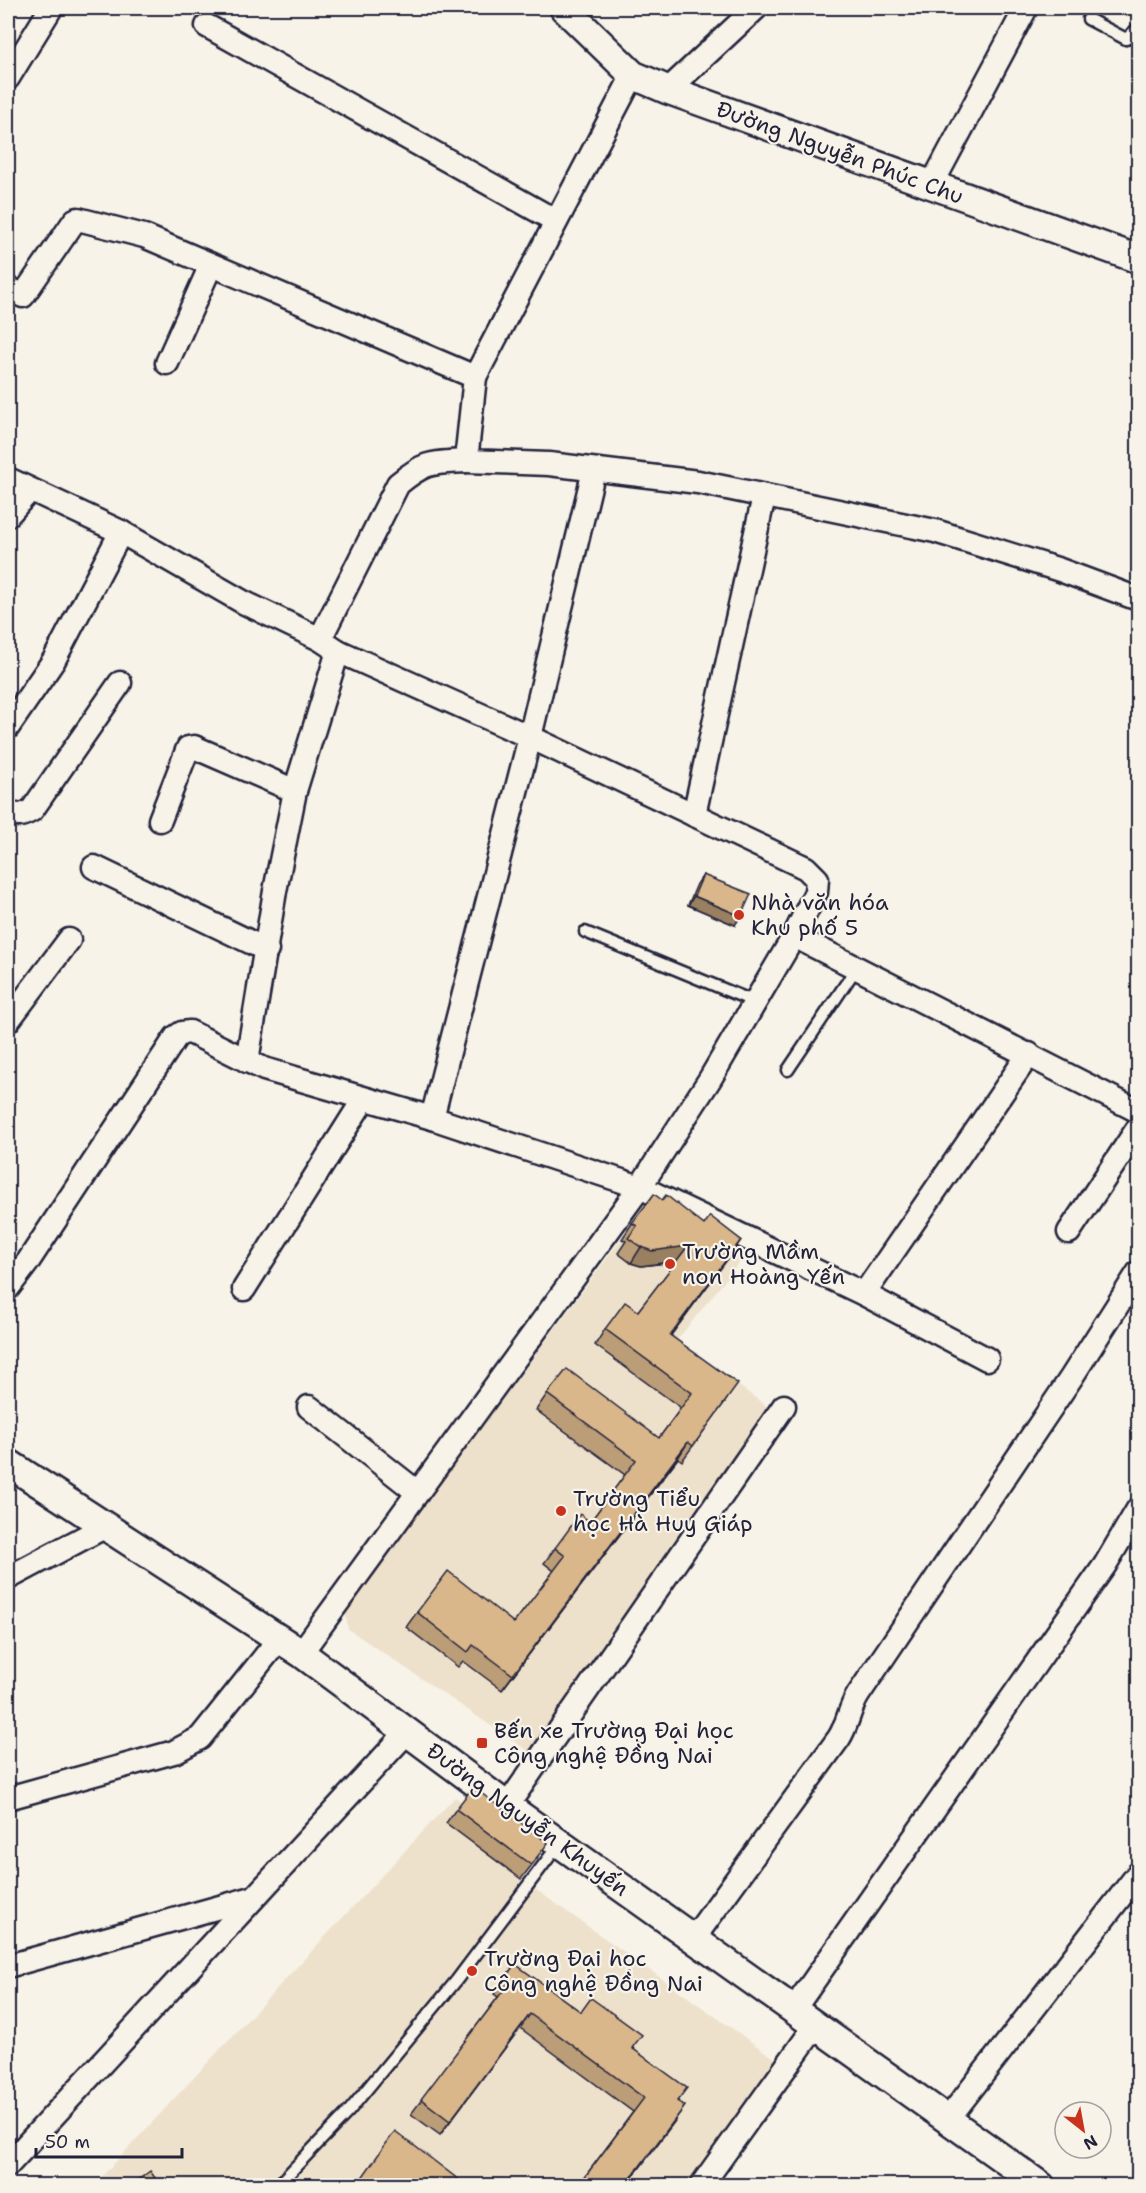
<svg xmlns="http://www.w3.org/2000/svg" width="1146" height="2193" viewBox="0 0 1146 2193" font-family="'Shantell Sans',sans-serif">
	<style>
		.built { fill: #eee1cc }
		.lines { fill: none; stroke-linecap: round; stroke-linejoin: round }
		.service-casing { stroke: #22223b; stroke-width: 15 }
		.minor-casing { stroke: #22223b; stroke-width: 27 }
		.tertiary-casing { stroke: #22223b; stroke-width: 32 }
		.service { stroke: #f7f3e8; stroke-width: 10 }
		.minor { stroke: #f7f3e8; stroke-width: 22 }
		.tertiary { stroke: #f7f3e8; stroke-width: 27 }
		.wall { fill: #bb9d78; stroke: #22223b; stroke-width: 1.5 }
		.shaded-wall { fill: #988061; stroke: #22223b; stroke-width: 1.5 }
		.building { fill: #d9b78b; stroke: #22223b; stroke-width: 1.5 }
		.poi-dot { fill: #c8321e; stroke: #f7f3e8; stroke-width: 2 }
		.labels { text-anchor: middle; stroke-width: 4.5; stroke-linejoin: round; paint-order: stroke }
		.street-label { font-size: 22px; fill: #22223b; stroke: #f7f3e8 }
		.poi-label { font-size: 22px; fill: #22223b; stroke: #f7f3e8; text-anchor: start }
	</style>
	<rect width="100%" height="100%" fill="#f7f3e8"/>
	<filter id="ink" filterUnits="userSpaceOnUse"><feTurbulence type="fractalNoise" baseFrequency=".0167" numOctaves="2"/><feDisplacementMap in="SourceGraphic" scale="12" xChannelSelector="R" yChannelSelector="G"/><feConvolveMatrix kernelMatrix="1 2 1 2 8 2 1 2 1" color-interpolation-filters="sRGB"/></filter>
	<g filter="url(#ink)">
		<g class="built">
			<polygon points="650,1200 751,1248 677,1340 773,1411 531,1753 348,1629 345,1611"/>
			<polygon points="455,1797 538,1857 521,1879 781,2063 692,2185 93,2186"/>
		</g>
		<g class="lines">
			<g class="service-casing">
				<g id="service">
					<polyline points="1088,19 1126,39 1138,28"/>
					<polyline points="585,932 755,1002"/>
					<polyline points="788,1070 857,967"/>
					<polyline points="277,2186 349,2111 456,1981 559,1844"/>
				</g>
			</g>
			<g class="minor-casing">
				<g id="minor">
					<polyline points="207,26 556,221"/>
					<polyline points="8,78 51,8"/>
					<polyline points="668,90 756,8"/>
					<polyline points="931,186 1026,8"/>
					<polyline points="8,288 23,296 75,220 78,219 144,236 475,377 466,461 549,464 698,482 935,531 1060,570 1138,599"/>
					<polyline points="167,363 211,265"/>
					<polyline points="475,377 633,75"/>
					<polyline points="8,479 121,532 243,602 320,639 338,651 530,737 806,868 817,879 816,892 794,936 710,1079 640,1187 301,1653"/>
					<polyline points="8,515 30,490"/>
					<path d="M 320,639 L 398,484 C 426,461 431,463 466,461"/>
					<polyline points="8,727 54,660 121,532"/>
					<path d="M 8,811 C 17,817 22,816 32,810 L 120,683"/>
					<polyline points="694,815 764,496"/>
					<polyline points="160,820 188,748 194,747 295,791"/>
					<polyline points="94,867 267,950"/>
					<polyline points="794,936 1138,1111"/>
					<polyline points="8,1021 69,940"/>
					<polyline points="247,1061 275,891 295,791 338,651"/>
					<polyline points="432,1118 530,737 594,470"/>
					<polyline points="1069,1232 1138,1128"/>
					<polyline points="8,1288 27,1263 176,1037 182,1033 190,1032 264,1069 432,1118 640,1187 864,1294 987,1359"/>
					<polyline points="244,1289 364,1099"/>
					<polyline points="864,1294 1029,1054"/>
					<polyline points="309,1407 417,1492"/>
					<polyline points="8,1578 104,1527"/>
					<polyline points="8,1798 174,1752 200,1738 279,1639"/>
					<polyline points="507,1806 784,1406"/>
					<path d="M 694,1938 L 839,1738 C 848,1724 849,1709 858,1695 L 1071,1378 L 1138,1273"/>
					<polyline points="8,1966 252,1898"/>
					<polyline points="794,2009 1105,1565 1138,1509"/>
					<polyline points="948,2119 1138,1874"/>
					<polyline points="8,2165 407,1732"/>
					<polyline points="701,2186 816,2025"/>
				</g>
			</g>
			<g class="tertiary-casing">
				<g id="tertiary">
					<polyline points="564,8 633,75 668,90 1138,259"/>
					<polyline points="8,1463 301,1653 507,1806 1041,2186"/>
				</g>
			</g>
			<use href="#service" class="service"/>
			<use href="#minor" class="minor"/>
			<use href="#tertiary" class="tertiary"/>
		</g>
		<g class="wall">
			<polygon points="703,875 735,925 688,905 697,884"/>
			<polygon points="662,1200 704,1225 741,1240 671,1335 727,1399 682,1461 678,1458 502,1690 463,1661 458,1667 406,1627 417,1612 514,1623 554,1571 544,1563 555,1548 590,1522 625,1475 536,1410 547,1394 659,1438 681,1408 595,1345 605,1329 638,1311 676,1262 641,1266 631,1263 618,1253 626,1241 622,1239 632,1223"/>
			<polygon points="456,1809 538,1857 521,1879 446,1823"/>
			<polygon points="515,1964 581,2012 633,2048 678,2101 675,2121 626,2186 578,2186 633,2112 520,2028 440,2135 411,2114 498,1997 494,1994"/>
		</g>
		<g class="shaded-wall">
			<polygon points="694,896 741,916 735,925 688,905"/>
			<polygon points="741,1240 730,1256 660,1350 670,1335"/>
			<polygon points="688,1246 677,1261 641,1266 631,1263 641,1247"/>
			<polygon points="688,1442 678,1458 502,1690 513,1675"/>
			<polygon points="530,2014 520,2028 440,2135 450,2121"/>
			<polygon points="685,2106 626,2186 625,2186"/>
		</g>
		<g class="building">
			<polygon points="703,875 751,894 741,916 694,896"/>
			<polygon points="654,1194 662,1200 666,1195 704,1225 710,1216 741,1240 670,1335 738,1384 693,1446 688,1442 513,1675 473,1645 468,1652 417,1612 448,1571 514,1623 565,1556 555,1548 580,1514 590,1522 636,1460 547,1394 567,1369 659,1438 692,1393 605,1329 625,1302 638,1311 688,1246 652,1251 641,1247 628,1238 637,1226 632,1223"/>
			<polygon points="473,1787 548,1843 531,1865 456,1809"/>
			<polygon points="515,1964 581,2012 591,1998 642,2035 632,2048 687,2088 677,2101 685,2106 625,2186 578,2186 644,2098 530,2014 450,2121 421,2099 509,1983 504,1979"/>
			<polygon points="395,2131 467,2186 356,2186"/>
			<polygon points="150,2171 161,2186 130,2186"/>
		</g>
	</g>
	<g class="poi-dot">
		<circle cx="739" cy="915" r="6"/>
		<circle cx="670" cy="1264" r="6"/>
		<circle cx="561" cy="1511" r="6"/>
		<rect x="476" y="1737" width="12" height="12" rx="3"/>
		<circle cx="472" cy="1971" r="6"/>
	</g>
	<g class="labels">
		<g class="street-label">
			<text transform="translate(840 152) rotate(20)" y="8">Đường Nguyễn Phúc Chu</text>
			<text transform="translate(528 1819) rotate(36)" y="8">Đường Nguyễn Khuyến</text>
		</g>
		<g class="poi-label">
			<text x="751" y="910">Nhà văn hóa<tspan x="751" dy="25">Khu phố 5</tspan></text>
			<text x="682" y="1259">Trường Mầm<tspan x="682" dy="25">non Hoàng Yến</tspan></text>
			<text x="573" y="1506">Trường Tiểu<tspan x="573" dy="25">học Hà Huy Giáp</tspan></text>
			<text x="494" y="1738">Bến xe Trường Đại học<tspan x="494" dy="25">Công nghệ Đồng Nai</tspan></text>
			<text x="484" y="1966">Trường Đại học<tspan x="484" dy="25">Công nghệ Đồng Nai</tspan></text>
		</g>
	</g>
	<rect width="1146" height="2193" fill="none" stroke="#f7f3e8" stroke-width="30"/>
	<rect x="15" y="15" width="1116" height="2163" fill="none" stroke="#22223b" stroke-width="2" filter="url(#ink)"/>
	<g transform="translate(1083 2130) rotate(149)"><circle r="28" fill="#f7f3e8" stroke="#a29fa3" stroke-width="1.5"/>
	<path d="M0-4.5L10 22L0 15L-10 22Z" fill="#c8321e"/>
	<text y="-9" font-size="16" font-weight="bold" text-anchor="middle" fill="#22223b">N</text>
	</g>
	<path d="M36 2148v9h146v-9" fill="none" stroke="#22223b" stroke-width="3"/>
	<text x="45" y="2148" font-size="18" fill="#22223b" stroke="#f7f3e8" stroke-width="4.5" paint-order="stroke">50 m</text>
</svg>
